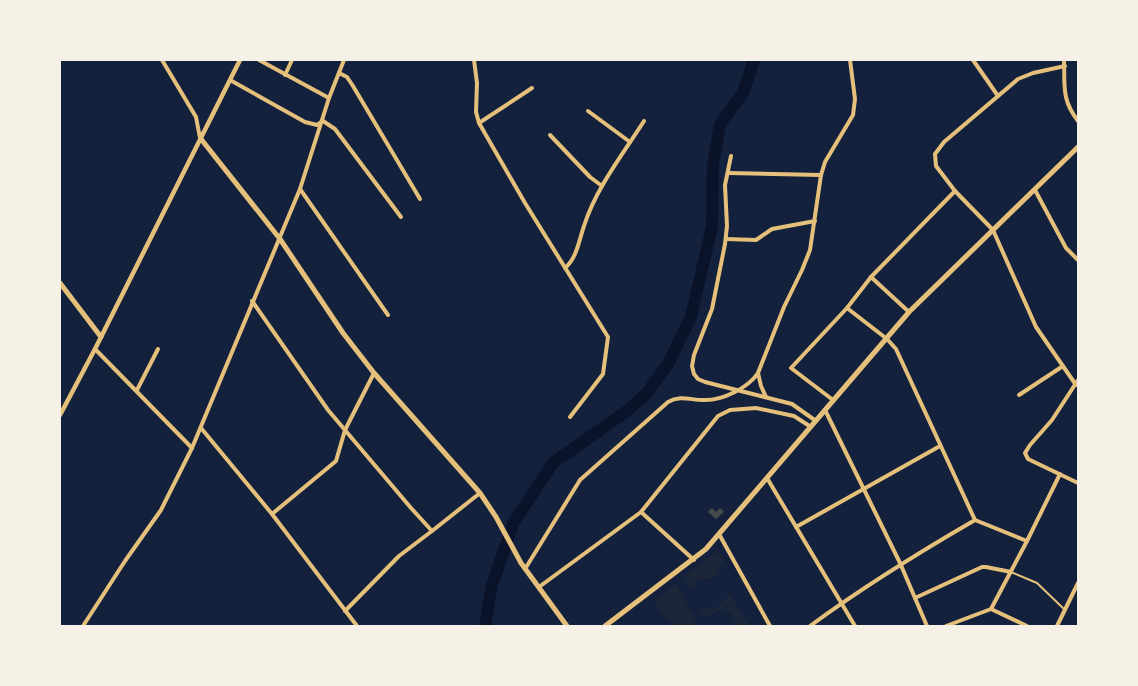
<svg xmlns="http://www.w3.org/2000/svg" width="1138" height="686" viewBox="0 0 1138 686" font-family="Raleway,sans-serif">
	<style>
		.green { fill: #1d2539 }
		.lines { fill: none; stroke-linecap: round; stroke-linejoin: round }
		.river { stroke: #0b132b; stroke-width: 12 }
		.building { fill: #48494c }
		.service { stroke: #e5c07b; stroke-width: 2 }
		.minor { stroke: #e5c07b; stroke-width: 4 }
		.tertiary { stroke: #e5c07b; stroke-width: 4.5 }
		.secondary { stroke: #e5c07b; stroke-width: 5 }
	</style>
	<rect width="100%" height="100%" fill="#14213d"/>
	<g class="green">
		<polygon points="718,551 724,560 716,571 721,576 695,580 696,586 691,588 685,576"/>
		<polygon points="676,584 697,622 690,626 673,626 667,618 665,619 654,601"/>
		<polygon points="730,594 749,626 738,626 731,614 725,608 705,618 700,611 707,608 714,610"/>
	</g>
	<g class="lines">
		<polyline class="river" points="485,626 492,585 514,522 553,463 628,410 646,394 668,364 691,317 712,226 713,165 720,124 743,93 754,60"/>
	</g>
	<polygon class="building" points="712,508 716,512 720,508 724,512 716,519 708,512"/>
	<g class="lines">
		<polyline class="service" points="1011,572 1037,583 1065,610"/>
		<g class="minor">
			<polyline points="162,60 196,117 200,138"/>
			<polyline points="259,60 329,98"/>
			<polyline points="474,60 477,83 476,112 479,123 525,203 608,337 603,374 570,417"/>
			<polyline points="973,60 998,96"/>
			<path d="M 1064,60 C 1065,85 1061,99 1078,121"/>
			<polyline points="1065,66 1033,73 1018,79 944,142 935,154 936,166 955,191 993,230 1036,327 1076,385"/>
			<polyline points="339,73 347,77 353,86 420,199"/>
			<polyline points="285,75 292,60"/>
			<polyline points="230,80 305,122 317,125 323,121 335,129 401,217"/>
			<polyline points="588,111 630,142"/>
			<polyline points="479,123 532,88"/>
			<polyline points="550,135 590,177 602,186"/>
			<polyline points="731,156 725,185 727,226 725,244 712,309 694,355 692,366 694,374 698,379 705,382 792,404 816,421"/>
			<polyline points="728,173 821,175"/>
			<polyline points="300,189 388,315"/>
			<polyline points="1035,190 1066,248 1078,260"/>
			<polyline points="726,239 756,240 772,229 815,221"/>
			<path d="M 565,268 C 577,258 579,240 584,226 C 596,188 623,154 644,121"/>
			<polyline points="871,277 909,312"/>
			<polyline points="252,301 328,410 411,508 432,531 480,493"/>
			<polyline points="847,308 887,339 896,349 975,520 1027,541"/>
			<polyline points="95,349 192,448"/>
			<polyline points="1078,380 1052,420 1030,445 1025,453 1028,459 1078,483"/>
			<polyline points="137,390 158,349"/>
			<polyline points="1019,395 1063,366"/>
			<polyline points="766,397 761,386 758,373 784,307 802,270 810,250 821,175 825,162 853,115 855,99 850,60"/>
			<polyline points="833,400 791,368 847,308 871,277 955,191"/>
			<polyline points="825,410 900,563 927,626"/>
			<polyline points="201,428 272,514 357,626"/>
			<polyline points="767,478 855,626"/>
			<polyline points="641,512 694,560"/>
			<polyline points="272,514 336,461 345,430 374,373"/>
			<polyline points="796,527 940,446"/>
			<polyline points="719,534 770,626"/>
			<path d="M 525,569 L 580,480 L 668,402 C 680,395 691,400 703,400 C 722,401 748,388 758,373"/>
			<polyline points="539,587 641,512 718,416 730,410 756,408 794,416 811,427"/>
			<polyline points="915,598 982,567 986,567 1011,572"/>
			<polyline points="991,609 1027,541 1060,474"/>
			<polyline points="345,611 399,556 432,531"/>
			<polyline points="83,626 125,561 161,510 192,448 300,189 329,98 344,60"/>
			<path d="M 810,626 C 863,587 918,553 975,520"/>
			<polyline points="946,626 991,609 1027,626"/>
			<polyline points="1057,626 1078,583"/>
		</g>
		<polyline class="tertiary" points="60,415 95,349 240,60"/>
		<g class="secondary">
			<polyline points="201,139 280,239 343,333 374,373 480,493 496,517 521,563 567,626"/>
			<polyline points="60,283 101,337"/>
			<polyline points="605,626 706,549 909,312 1078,147"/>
		</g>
	</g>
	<rect width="1138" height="686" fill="none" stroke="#f6f1e7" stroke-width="122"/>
</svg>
